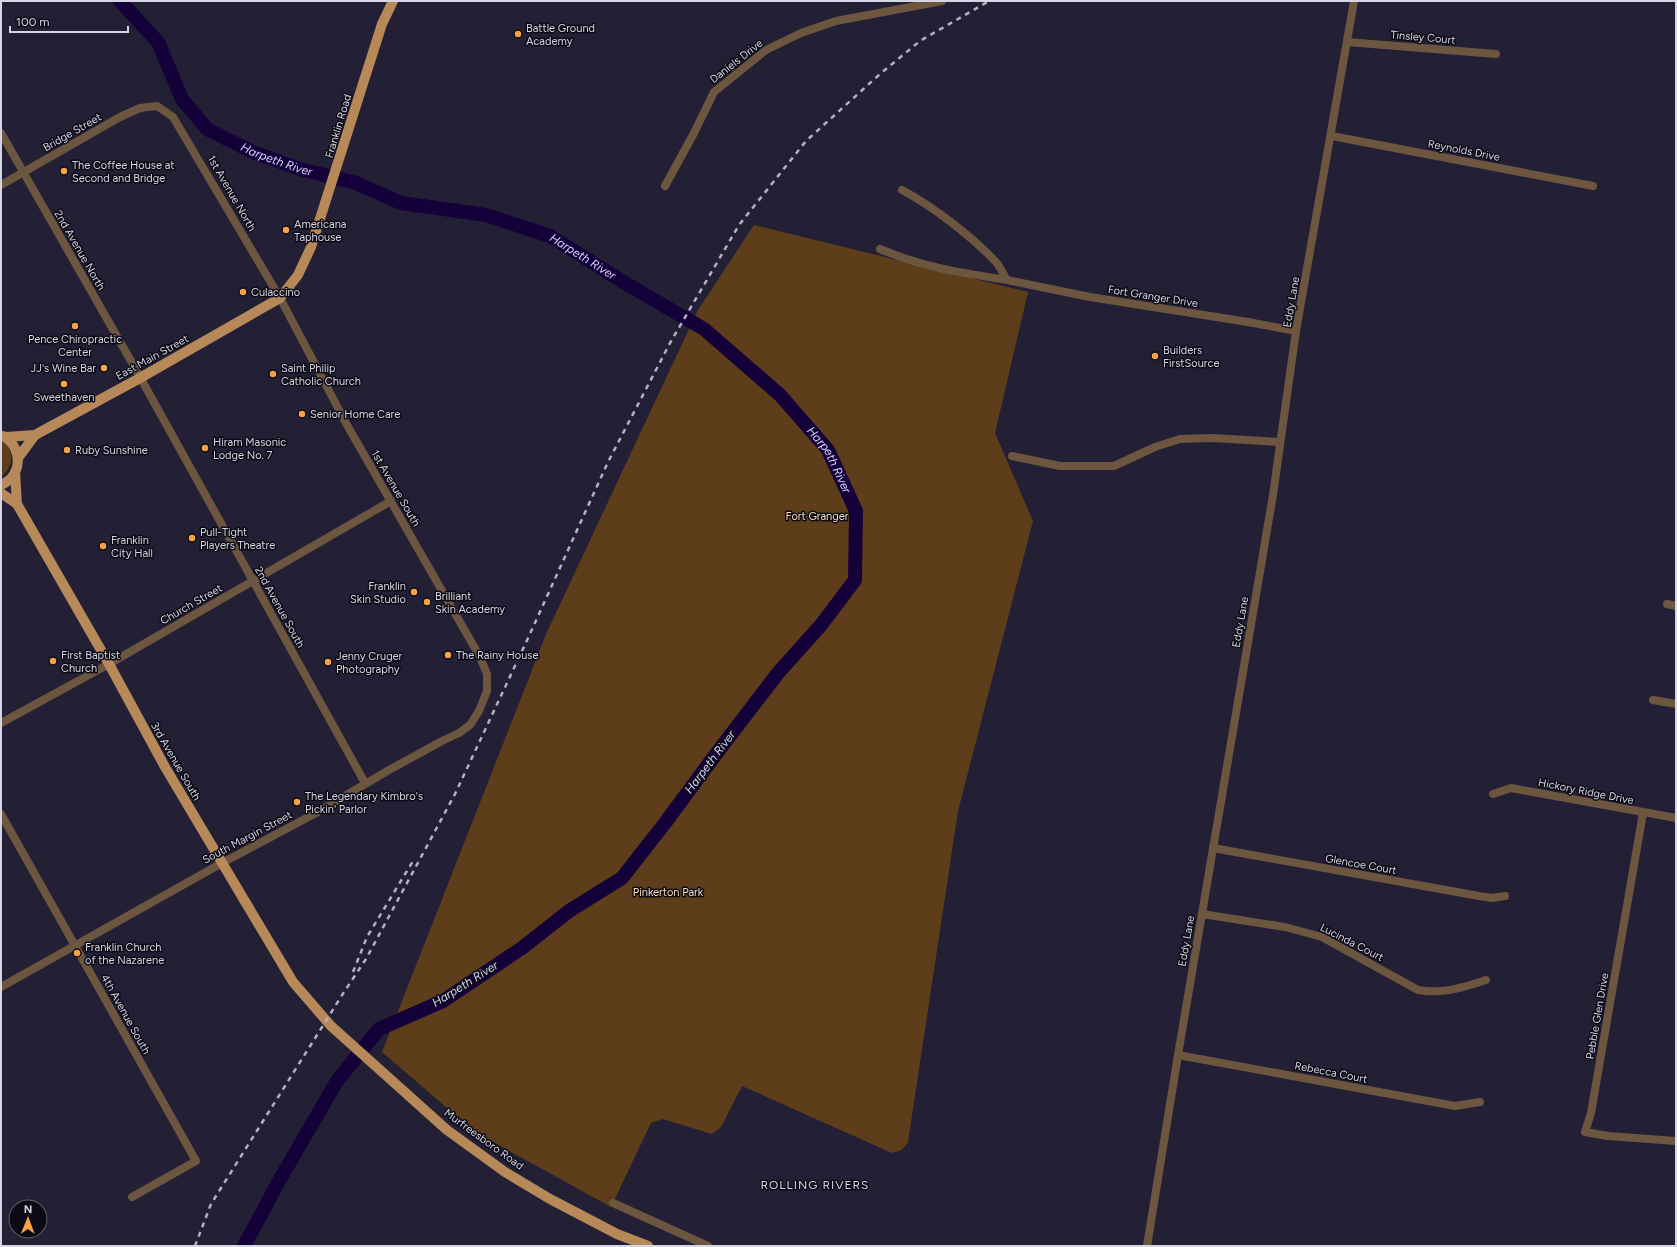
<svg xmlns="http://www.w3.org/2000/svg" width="1677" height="1247" viewBox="0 0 1677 1247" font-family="Figtree,sans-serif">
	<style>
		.green { fill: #5e3e1a }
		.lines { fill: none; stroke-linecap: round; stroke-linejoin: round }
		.river { stroke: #14013a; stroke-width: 14 }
		.street { stroke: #6d5640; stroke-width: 8 }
		.primary { stroke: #b78858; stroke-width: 10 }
		.rail { stroke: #b3b1c2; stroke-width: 2.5; stroke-dasharray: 5 5; stroke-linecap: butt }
		.poi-dot { fill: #f5a345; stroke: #0c0b15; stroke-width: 1.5 }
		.labels { text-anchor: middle; stroke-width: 3; stroke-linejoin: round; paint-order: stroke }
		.poi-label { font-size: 11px; fill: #d6d5e4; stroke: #0c0b15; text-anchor: start }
		.street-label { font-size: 11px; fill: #d6d5e4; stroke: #0c0b15 }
		.park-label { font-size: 11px; fill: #fcdebf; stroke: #0c0b15 }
		.water-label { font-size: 12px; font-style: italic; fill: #d8d5fb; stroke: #0c0b15 }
		.neighbourhood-label { font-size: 12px; letter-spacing: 1px; fill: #d6d5e4; stroke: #0c0b15 }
	</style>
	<rect width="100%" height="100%" fill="#232036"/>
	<g class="green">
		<polygon points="754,225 1028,292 995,433 1033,521 958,811 908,1142 902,1150 892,1153 742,1086 721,1127 712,1134 663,1119 651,1123 611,1207 475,1132 382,1052 547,632 698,310"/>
		<path d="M 1,441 C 16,450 13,468 1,477 Z"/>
	</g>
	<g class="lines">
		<path class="river" id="s1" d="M 120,1 L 158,42 L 182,99 L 207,129 L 253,152 L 300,169 L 356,183 L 401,203 L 486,215 L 550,236 L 625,283 L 704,329 L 780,395 L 828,450 L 856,511 L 855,580 L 821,625 L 778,673 L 716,754 L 665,823 L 622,878 L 569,911 L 522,948 L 443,1001 L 379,1029 L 337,1081 L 279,1181 L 244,1246"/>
		<g class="street">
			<polyline points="1347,42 1496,54"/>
			<polyline points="1,133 135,368 365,783"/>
			<polyline points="1332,136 1593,186"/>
			<polyline points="1,185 120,117 140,108 157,106 173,117 280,298 347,425 480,657 487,674 487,691 479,711 470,725 459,733 442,741 389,770 316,813 222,863 1,987"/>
			<polyline points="665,186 694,133 714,92 766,50 801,33 836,21 942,1"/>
			<path d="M 902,190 C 934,207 971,236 995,261 C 1000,266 1003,274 1007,280 L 1090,297 L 1248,322 L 1296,331"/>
			<path d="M 880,249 C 922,267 962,273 1007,280"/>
			<polyline points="1012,456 1060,466 1114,466 1155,447 1180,439 1212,438 1280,442"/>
			<polyline points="1667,604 1676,606"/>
			<polyline points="1653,700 1676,704"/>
			<polyline points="1,723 109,664 391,501"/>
			<polyline points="1493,794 1511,788 1676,818"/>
			<polyline points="1643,813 1591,1113 1585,1132 1608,1136 1676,1141"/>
			<polyline points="1,814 196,1161 132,1197"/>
			<polyline points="1213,848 1479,896 1492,898 1505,896"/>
			<path d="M 1202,914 L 1285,927 L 1322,937 L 1418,990 C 1445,994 1461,988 1486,980"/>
			<polyline points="1178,1055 1455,1106 1480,1102"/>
			<polyline points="613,1203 708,1246"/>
			<polyline points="1147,1246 1178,1055 1273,495 1296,331 1354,1"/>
		</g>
		<g class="primary">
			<polyline points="6,437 35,435 140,378 280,298 298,275 311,247 382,24 393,1"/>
			<polyline points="18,458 35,435"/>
			<polyline points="15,472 17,504 109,664 165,767 293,982 331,1026 447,1130 505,1172 550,1199 617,1234 648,1246"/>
			<path d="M 1,485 C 23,476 23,447 3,436"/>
			<polyline points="1,493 17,504"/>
		</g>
		<g class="rail">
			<polyline points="353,972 367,937 413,861"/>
			<polyline points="195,1246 211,1204 344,992 366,959 455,794 529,636 608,462 670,343 739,225 806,141 880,74 920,41 989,1"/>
		</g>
	</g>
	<g class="poi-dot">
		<circle cx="518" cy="34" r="4"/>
		<circle cx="64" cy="171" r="4"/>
		<circle cx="286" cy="230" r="4"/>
		<circle cx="243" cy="292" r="4"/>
		<circle cx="75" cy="326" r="4"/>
		<circle cx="1155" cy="356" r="4"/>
		<circle cx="104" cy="368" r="4"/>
		<circle cx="273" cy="374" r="4"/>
		<circle cx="64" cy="384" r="4"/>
		<circle cx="302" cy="414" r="4"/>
		<circle cx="205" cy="448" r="4"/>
		<circle cx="67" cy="450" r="4"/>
		<circle cx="192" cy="538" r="4"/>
		<circle cx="103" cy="546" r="4"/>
		<circle cx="414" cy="592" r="4"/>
		<circle cx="427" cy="602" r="4"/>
		<circle cx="448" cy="655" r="4"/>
		<circle cx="53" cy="661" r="4"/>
		<circle cx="328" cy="662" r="4"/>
		<circle cx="297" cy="802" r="4"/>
		<circle cx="77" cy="953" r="4"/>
	</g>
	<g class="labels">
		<g class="poi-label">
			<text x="526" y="32">Battle Ground<tspan x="526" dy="13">Academy</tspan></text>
			<text x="72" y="169">The Coffee House at<tspan x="72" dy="13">Second and Bridge</tspan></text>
			<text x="294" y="228">Americana<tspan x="294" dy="13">Taphouse</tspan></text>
			<text x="251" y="296">Culaccino</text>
			<text x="75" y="343" text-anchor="middle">Pence Chiropractic<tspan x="75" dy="13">Center</tspan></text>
			<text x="1163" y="354">Builders<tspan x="1163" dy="13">FirstSource</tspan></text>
			<text x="96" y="372" text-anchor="end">JJ's Wine Bar</text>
			<text x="281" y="372">Saint Philip<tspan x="281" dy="13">Catholic Church</tspan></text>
			<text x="64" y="401" text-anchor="middle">Sweethaven</text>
			<text x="310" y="418">Senior Home Care</text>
			<text x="213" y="446">Hiram Masonic<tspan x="213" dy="13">Lodge No. 7</tspan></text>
			<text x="75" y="454">Ruby Sunshine</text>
			<text x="200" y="536">Pull-Tight<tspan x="200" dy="13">Players Theatre</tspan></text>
			<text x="111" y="544">Franklin<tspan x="111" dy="13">City Hall</tspan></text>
			<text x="406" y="590" text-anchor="end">Franklin<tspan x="406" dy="13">Skin Studio</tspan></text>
			<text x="435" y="600">Brilliant<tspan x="435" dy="13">Skin Academy</tspan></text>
			<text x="61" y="659">First Baptist<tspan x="61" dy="13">Church</tspan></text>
			<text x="456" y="659">The Rainy House</text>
			<text x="336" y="660">Jenny Cruger<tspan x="336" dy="13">Photography</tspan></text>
			<text x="305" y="800">The Legendary Kimbro's<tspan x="305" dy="13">Pickin' Parlor</tspan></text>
			<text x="85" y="951">Franklin Church<tspan x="85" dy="13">of the Nazarene</tspan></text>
		</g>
		<g class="street-label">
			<text transform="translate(1423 37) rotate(5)" y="4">Tinsley Court</text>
			<text transform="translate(736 61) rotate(-38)" y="4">Daniels Drive</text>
			<text transform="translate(338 126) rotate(-73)" y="4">Franklin Road</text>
			<text transform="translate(72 132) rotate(-30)" y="4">Bridge Street</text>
			<text transform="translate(1464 150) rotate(11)" y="4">Reynolds Drive</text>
			<text transform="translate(232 193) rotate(60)" y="4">1st Avenue North</text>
			<text transform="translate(80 250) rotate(60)" y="4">2nd Avenue North</text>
			<text transform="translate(1153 296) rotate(9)" y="4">Fort Granger Drive</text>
			<text transform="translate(1291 302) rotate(-80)" y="4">Eddy Lane</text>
			<text transform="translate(152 357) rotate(-29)" y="4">East Main Street</text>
			<text transform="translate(396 488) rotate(60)" y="4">1st Avenue South</text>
			<text transform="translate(191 604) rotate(-30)" y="4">Church Street</text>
			<text transform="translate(280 607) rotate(61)" y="4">2nd Avenue South</text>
			<text transform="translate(1240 622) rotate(-80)" y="4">Eddy Lane</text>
			<text transform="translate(176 761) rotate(60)" y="4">3rd Avenue South</text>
			<text transform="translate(1586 791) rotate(11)" y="4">Hickory Ridge Drive</text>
			<text transform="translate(247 837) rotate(-28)" y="4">South Margin Street</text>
			<text transform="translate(1361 864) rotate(10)" y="4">Glencoe Court</text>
			<text transform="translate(1186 941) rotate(-80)" y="4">Eddy Lane</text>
			<text transform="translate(1352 942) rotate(27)" y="4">Lucinda Court</text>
			<text transform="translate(126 1014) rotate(61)" y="4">4th Avenue South</text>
			<text transform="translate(1597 1016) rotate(-80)" y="4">Pebble Glen Drive</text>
			<text transform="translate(1331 1072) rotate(11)" y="4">Rebecca Court</text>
			<text transform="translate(484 1139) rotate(36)" y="4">Murfreesboro Road</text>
		</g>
		<g class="park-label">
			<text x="817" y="520">Fort Granger</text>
			<text x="668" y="896">Pinkerton Park</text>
		</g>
		<g class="water-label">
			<text dy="4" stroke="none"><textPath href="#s1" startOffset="233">Harpeth River</textPath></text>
			<text dy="4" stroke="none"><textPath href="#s1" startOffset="557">Harpeth River</textPath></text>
			<text dy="4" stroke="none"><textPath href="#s1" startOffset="881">Harpeth River</textPath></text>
			<text transform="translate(710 762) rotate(-53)" y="4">Harpeth River</text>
			<text transform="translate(465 984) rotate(-32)" y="4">Harpeth River</text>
		</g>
		<g class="neighbourhood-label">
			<text x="815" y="1189">ROLLING RIVERS</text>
		</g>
	</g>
	<rect width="1677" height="1247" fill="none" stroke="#d6d5e4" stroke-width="4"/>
	<g transform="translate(28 1219) rotate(1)"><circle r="19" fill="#0c0b15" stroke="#5d5c68"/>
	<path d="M0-3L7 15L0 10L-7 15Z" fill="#f5a345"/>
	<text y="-6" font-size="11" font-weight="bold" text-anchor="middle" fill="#d6d5e4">N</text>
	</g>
	<path d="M10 26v6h118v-6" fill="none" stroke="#d6d5e4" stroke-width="2"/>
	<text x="16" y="26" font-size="12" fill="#d6d5e4" stroke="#0c0b15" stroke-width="3" paint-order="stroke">100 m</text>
</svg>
